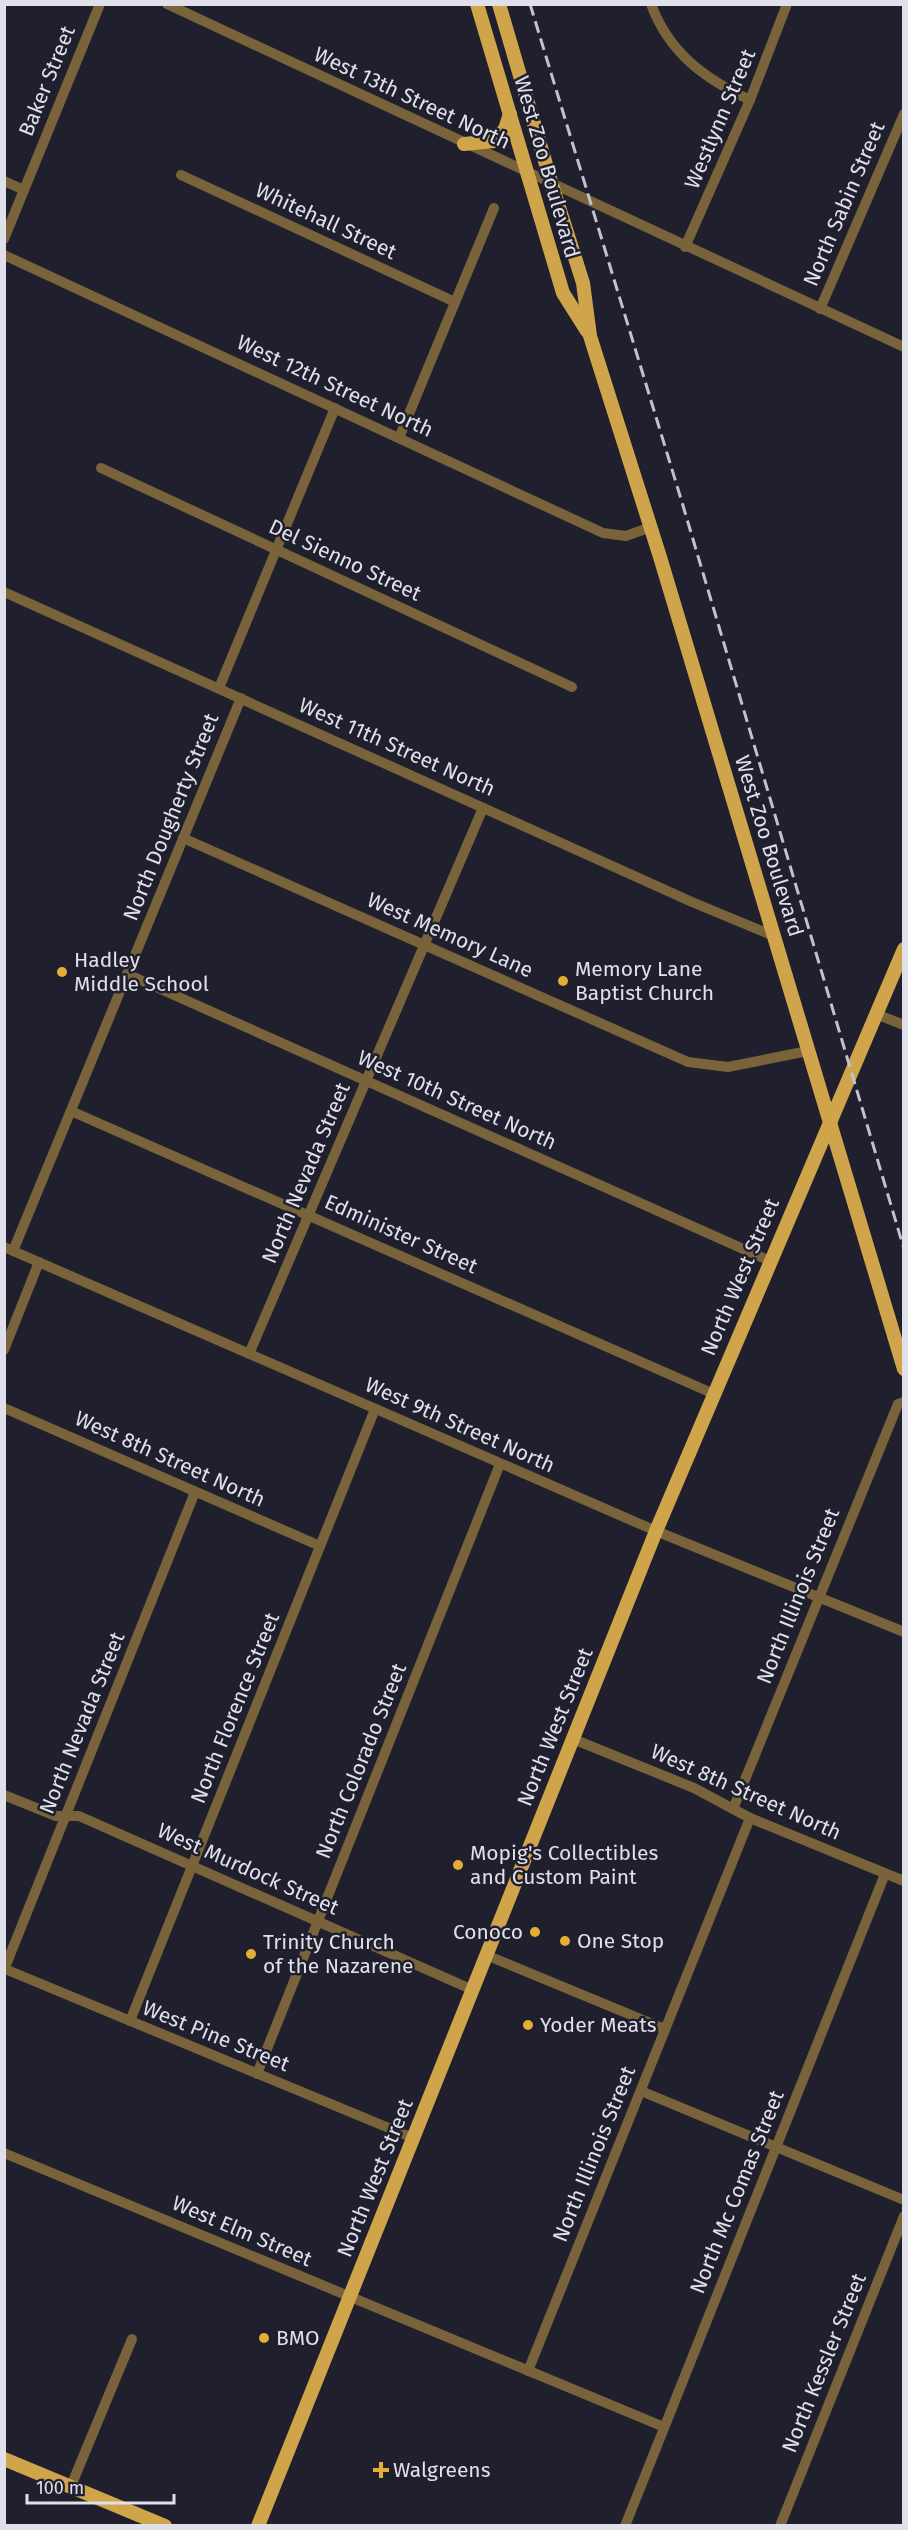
<svg xmlns="http://www.w3.org/2000/svg" width="908" height="2530" viewBox="0 0 908 2530" font-family="'Fira Sans',sans-serif">
	<style>
		.lines { fill: none; stroke-linecap: round; stroke-linejoin: round }
		.minor { stroke: #78633a; stroke-width: 10 }
		.major { stroke: #d0a44a; stroke-width: 14 }
		.rail { stroke: #c2c2ce; stroke-width: 3; stroke-dasharray: 12 6; stroke-linecap: butt }
		.poi-dot { fill: #e4ae35; stroke: #1f1f2e; stroke-width: 2 }
		.labels { text-anchor: middle; stroke-width: 5; stroke-linejoin: round; paint-order: stroke }
		.street-label { font-size: 21px; fill: #e0e0eb; stroke: #1f1f2e }
		.poi-label { font-size: 21px; fill: #e0e0eb; stroke: #1f1f2e; text-anchor: start }
	</style>
	<rect width="100%" height="100%" fill="#1f1f2e"/>
	<g class="lines">
		<g class="minor">
			<polyline points="167,4 904,347"/>
			<path d="M 651,4 C 669,53 705,79 750,100"/>
			<polyline points="181,175 455,302"/>
			<polyline points="4,181 24,190"/>
			<polyline points="4,239 100,4"/>
			<polyline points="685,247 750,100 787,4"/>
			<polyline points="4,255 603,533 626,536 651,527"/>
			<polyline points="820,309 904,114"/>
			<polyline points="399,438 494,208"/>
			<polyline points="101,468 572,687"/>
			<polyline points="4,592 692,902 774,936"/>
			<polyline points="219,688 335,408"/>
			<polyline points="183,838 688,1062 728,1067 808,1051"/>
			<polyline points="127,974 770,1261"/>
			<polyline points="876,1014 904,1025"/>
			<polyline points="71,1111 714,1394"/>
			<polyline points="4,1247 656,1531 904,1632"/>
			<polyline points="13,1251 241,698"/>
			<polyline points="4,1350 39,1262"/>
			<polyline points="249,1354 483,808"/>
			<polyline points="4,1408 320,1546"/>
			<polyline points="573,1739 694,1788 750,1818 904,1881"/>
			<polyline points="4,1795 56,1816 79,1816 473,1990"/>
			<polyline points="733,1809 898,1404 904,1402"/>
			<polyline points="486,1955 665,2029"/>
			<polyline points="5,1969 413,2138"/>
			<polyline points="4,1970 195,1492"/>
			<polyline points="130,2021 375,1409"/>
			<polyline points="257,2074 500,1464"/>
			<polyline points="641,2091 904,2200"/>
			<polyline points="4,2153 664,2427"/>
			<polyline points="528,2371 750,1818"/>
			<polyline points="71,2486 132,2339"/>
			<polyline points="625,2526 885,1874"/>
			<polyline points="780,2526 904,2216"/>
		</g>
		<g class="major">
			<polyline points="477,4 563,293 587,331"/>
			<polyline points="499,4 552,185 583,283 590,336 660,557 904,1369"/>
			<polyline points="464,144 494,141 505,129 510,114"/>
			<polyline points="4,2459 165,2526"/>
			<polyline points="258,2526 656,1531 904,949"/>
		</g>
		<polyline class="rail" points="530,4 681,499 904,1249"/>
	</g>
	<g class="poi-dot">
		<circle cx="62" cy="972" r="6"/>
		<circle cx="563" cy="981" r="6"/>
		<circle cx="458" cy="1865" r="6"/>
		<circle cx="535" cy="1932" r="6"/>
		<circle cx="565" cy="1941" r="6"/>
		<circle cx="251" cy="1954" r="6"/>
		<circle cx="528" cy="2025" r="6"/>
		<circle cx="264" cy="2338" r="6"/>
		<path d="M378 2461h6v6h6v6h-6v6h-6v-6h-6v-6h6z"/>
	</g>
	<g class="labels">
		<g class="street-label">
			<text transform="translate(47 81) rotate(-68)" y="7">Baker Street</text>
			<text transform="translate(412 98) rotate(25)" y="7">West 13th Street North</text>
			<text transform="translate(720 119) rotate(-67)" y="7">Westlynn Street</text>
			<text transform="translate(547 167) rotate(74)" y="7">West Zoo Boulevard</text>
			<text transform="translate(844 204) rotate(-67)" y="7">North Sabin Street</text>
			<text transform="translate(326 221) rotate(25)" y="7">Whitehall Street</text>
			<text transform="translate(335 386) rotate(25)" y="7">West 12th Street North</text>
			<text transform="translate(345 560) rotate(25)" y="7">Del Sienno Street</text>
			<text transform="translate(397 747) rotate(24)" y="7">West 11th Street North</text>
			<text transform="translate(171 817) rotate(-68)" y="7">North Dougherty Street</text>
			<text transform="translate(769 846) rotate(73)" y="7">West Zoo Boulevard</text>
			<text transform="translate(450 935) rotate(24)" y="7">West Memory Lane</text>
			<text transform="translate(457 1100) rotate(24)" y="7">West 10th Street North</text>
			<text transform="translate(306 1173) rotate(-67)" y="7">North Nevada Street</text>
			<text transform="translate(401 1234) rotate(24)" y="7">Edminister Street</text>
			<text transform="translate(740 1277) rotate(-67)" y="7">North West Street</text>
			<text transform="translate(460 1425) rotate(24)" y="7">West 9th Street North</text>
			<text transform="translate(170 1459) rotate(24)" y="7">West 8th Street North</text>
			<text transform="translate(798 1596) rotate(-68)" y="7">North Illinois Street</text>
			<text transform="translate(235 1708) rotate(-68)" y="7">North Florence Street</text>
			<text transform="translate(82 1723) rotate(-68)" y="7">North Nevada Street</text>
			<text transform="translate(555 1727) rotate(-68)" y="7">North West Street</text>
			<text transform="translate(361 1761) rotate(-68)" y="7">North Colorado Street</text>
			<text transform="translate(746 1792) rotate(24)" y="7">West 8th Street North</text>
			<text transform="translate(248 1869) rotate(24)" y="7">West Murdock Street</text>
			<text transform="translate(216 2036) rotate(22)" y="7">West Pine Street</text>
			<text transform="translate(594 2154) rotate(-68)" y="7">North Illinois Street</text>
			<text transform="translate(375 2178) rotate(-68)" y="7">North West Street</text>
			<text transform="translate(737 2192) rotate(-68)" y="7">North Mc Comas Street</text>
			<text transform="translate(242 2231) rotate(23)" y="7">West Elm Street</text>
			<text transform="translate(824 2363) rotate(-68)" y="7">North Kessler Street</text>
		</g>
		<g class="poi-label">
			<text x="74" y="967">Hadley<tspan x="74" dy="24">Middle School</tspan></text>
			<text x="575" y="976">Memory Lane<tspan x="575" dy="24">Baptist Church</tspan></text>
			<text x="470" y="1860">Mopig's Collectibles<tspan x="470" dy="24">and Custom Paint</tspan></text>
			<text x="523" y="1939" text-anchor="end">Conoco</text>
			<text x="577" y="1948">One Stop</text>
			<text x="263" y="1949">Trinity Church<tspan x="263" dy="24">of the Nazarene</tspan></text>
			<text x="540" y="2032">Yoder Meats</text>
			<text x="276" y="2345">BMO</text>
			<text x="393" y="2477">Walgreens</text>
		</g>
	</g>
	<rect width="908" height="2530" fill="none" stroke="#e0e0eb" stroke-width="12"/>
	<path d="M27 2494v9h147v-9" fill="none" stroke="#e0e0eb" stroke-width="3"/>
	<text x="36" y="2494" font-size="18" fill="#e0e0eb" stroke="#1f1f2e" stroke-width="4.5" paint-order="stroke">100 m</text>
</svg>
